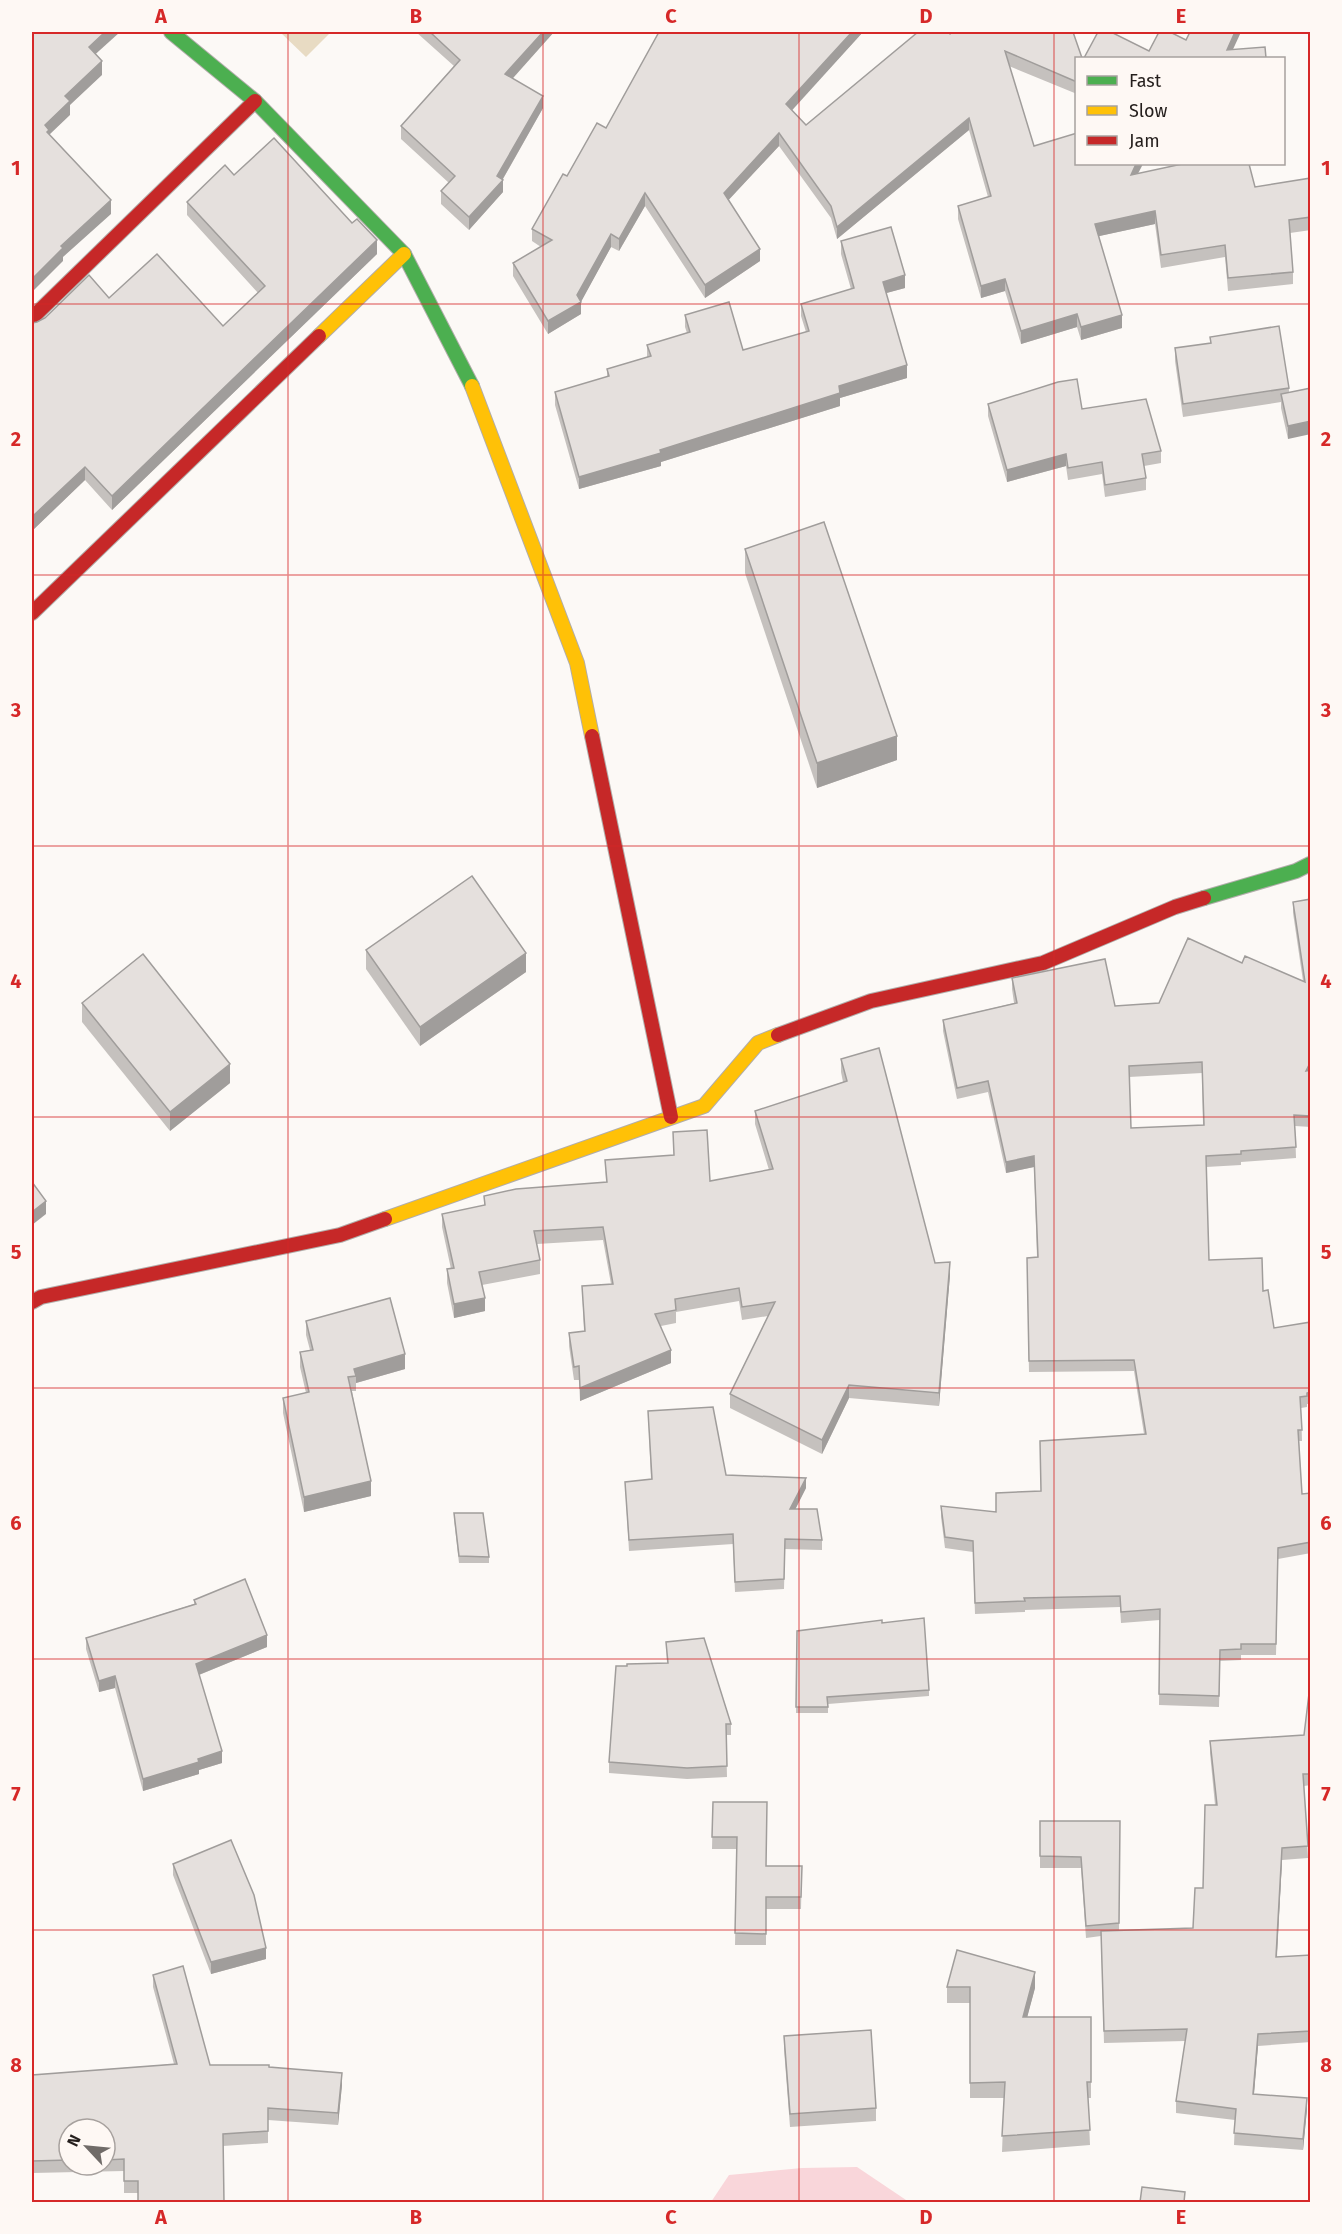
<svg xmlns="http://www.w3.org/2000/svg" width="1342" height="2234" viewBox="0 0 1342 2234" font-family="'Fira Sans',sans-serif">
	<style>
		.green { fill: #e8dbc3 }
		.water { fill: #f9d6da }
		.lines { fill: none; stroke-linecap: round; stroke-linejoin: round }
		.fast-casing { stroke: #b1adaa; stroke-width: 16 }
		.slow-casing { stroke: #b1adaa; stroke-width: 16 }
		.jam-casing { stroke: #b1adaa; stroke-width: 16 }
		.fast { stroke: #4caf50; stroke-width: 14 }
		.slow { stroke: #ffc107; stroke-width: 14 }
		.jam { stroke: #c62828; stroke-width: 14 }
		.wall { fill: #c5c1be; fill-rule: evenodd }
		.shaded-wall { fill: #a09d9b }
		.building { fill: #e5e0dd; stroke: #a09d9b; stroke-width: 1.5; fill-rule: evenodd }
		.grid { fill: none; stroke: #d62828; stroke-width: 1.5; stroke-opacity: 0.55 }
		.neatline { fill: none; stroke: #d62828; stroke-width: 2 }
		.grid-label { font-size: 20px; text-anchor: middle; font-weight: bold; fill: #d62828 }
	</style>
	<rect width="100%" height="100%" fill="#fcf9f6"/>
	<polygon class="green" points="280,32 331,32 306,57"/>
	<polygon class="water" points="857,2167 909,2202 711,2202 729,2175 802,2168"/>
	<g class="lines">
		<g class="fast-casing">
			<g id="fast">
				<polyline points="171,32 255,101 404,254 472,386"/>
				<polyline points="1204,898 1296,871 1310,864"/>
			</g>
		</g>
		<g class="slow-casing">
			<g id="slow">
				<polyline points="319,336 404,254"/>
				<polyline points="472,386 577,663 592,736"/>
				<polyline points="385,1219 704,1106 758,1043 778,1035"/>
			</g>
		</g>
		<g class="jam-casing">
			<g id="jam">
				<polyline points="32,318 255,101"/>
				<polyline points="32,613 319,336"/>
				<polyline points="592,736 671,1117"/>
				<polyline points="778,1035 871,1001 1043,963 1175,907 1204,898"/>
				<polyline points="32,1302 41,1297 340,1235 385,1219"/>
			</g>
		</g>
		<use href="#fast" class="fast"/>
		<use href="#slow" class="slow"/>
		<use href="#jam" class="jam"/>
	</g>
	<g class="wall">
		<polygon points="416,32 554,32 512,78 543,108 503,179 503,192 469,230 441,204 441,191 449,183 401,139 401,126 454,66"/>
		<polygon points="659,32 863,32 791,110 806,125 950,34 1077,58 1077,94 1009,66 1034,146 1138,173 1255,187 1311,178 1311,230 1290,233 1293,272 1293,284 1228,291 1225,257 1161,268 1155,224 1099,236 1122,328 1081,340 1077,327 1021,344 1005,291 981,298 958,219 958,206 988,197 969,130 837,239 831,218 779,146 728,200 760,261 705,298 645,206 619,251 611,247 581,301 581,314 548,334 513,276 513,263 541,247 532,241 532,229 567,176 606,128"/>
		<polygon points="234,175 377,254 112,510 85,480 34,529 32,526 32,323 37,322 109,298 223,326 258,293 187,215 187,202"/>
		<polygon points="841,241 905,288 886,293 907,378 840,398 840,406 661,462 661,466 579,489 555,405 555,392 607,377 607,369 647,357 647,345 687,333 685,327 685,315 743,350 806,332 801,316 801,304 851,289 841,254"/>
		<polygon points="1210,337 1289,388 1288,439 1281,408 1281,402 1183,417 1175,361 1175,348 1210,344"/>
		<polygon points="988,404 1082,409 1161,451 1161,463 1144,466 1146,478 1146,490 1105,497 1102,474 1068,480 1066,466 1007,482 988,416"/>
		<polygon points="745,549 897,760 817,788 745,573"/>
		<path d="M 1311,899 L 1311,1127 L 1295,1126 L 1296,1158 L 1241,1162 L 1241,1165 L 1206,1167 L 1209,1260 L 1263,1291 L 1274,1328 L 1311,1322 L 1311,1404 L 1307,1404 L 1307,1407 L 1301,1408 L 1302,1441 L 1299,1441 L 1302,1494 L 1311,1493 L 1311,1553 L 1278,1559 L 1276,1655 L 1241,1655 L 1241,1660 L 1220,1661 L 1219,1707 L 1159,1705 L 1160,1620 L 1121,1623 L 1120,1607 L 1025,1610 L 1025,1612 L 975,1614 L 973,1552 L 945,1548 L 941,1517 L 941,1506 L 996,1512 L 1041,1491 L 1144,1434 L 1134,1371 L 1029,1372 L 1027,1258 L 1037,1257 L 1034,1167 L 1006,1173 L 988,1092 L 957,1099 L 943,1031 L 943,1020 L 1014,1003 L 1012,989 L 1012,978 L 1115,1006 L 1159,1003 L 1242,963 L 1303,981 L 1293,913 L 1293,902 ZM 1202,1073 L 1203,1125 L 1131,1128 L 1129,1077 Z"/>
		<polygon points="366,950 526,972 420,1046 366,969"/>
		<polygon points="82,1003 230,1083 170,1131 82,1022"/>
		<polygon points="841,1059 935,1263 950,1275 939,1406 849,1398 822,1454 730,1408 730,1394 768,1316 742,1320 739,1301 676,1312 676,1323 661,1326 671,1363 580,1401 579,1380 574,1380 569,1346 569,1333 584,1331 582,1286 611,1284 603,1240 537,1244 540,1260 540,1274 482,1285 485,1311 454,1318 447,1283 447,1269 451,1269 442,1227 442,1214 484,1206 484,1196 606,1182 605,1160 674,1155 673,1132 710,1181 769,1170 755,1124 755,1111 843,1082 841,1072"/>
		<polygon points="306,1321 405,1369 356,1383 356,1391 352,1391 371,1496 304,1512 283,1413 283,1398 306,1393 300,1367 300,1352 310,1350 306,1335"/>
		<polygon points="648,1411 726,1475 806,1488 795,1509 822,1540 822,1550 785,1549 784,1589 735,1592 733,1544 629,1551 625,1482 651,1479"/>
		<polygon points="454,1513 489,1557 489,1563 459,1563 454,1519"/>
		<polygon points="194,1600 267,1647 199,1675 222,1763 199,1770 199,1774 143,1791 115,1688 99,1692 86,1649 86,1638 194,1604"/>
		<polygon points="882,1623 929,1690 929,1696 828,1704 828,1713 796,1713 797,1631"/>
		<polygon points="666,1642 731,1724 731,1735 726,1735 727,1777 687,1779 609,1773 609,1762 667,1663"/>
		<polygon points="1311,1677 1311,1785 1304,1786 1308,1858 1282,1860 1277,1957 1311,1955 1311,2042 1258,2046 1254,2094 1307,2109 1303,2150 1234,2145 1235,2120 1176,2113 1176,2101 1185,2041 1104,2043 1101,1936 1086,1938 1081,1868 1040,1868 1040,1821 1120,1821 1119,1931 1193,1928 1203,1888 1215,1805 1210,1753 1210,1741 1304,1735"/>
		<polygon points="713,1802 766,1866 802,1866 801,1909 766,1909 766,1945 735,1945 737,1849 712,1849"/>
		<polygon points="173,1864 266,1959 211,1974 173,1875"/>
		<path d="M 153,1975 L 210,2065 L 269,2067 L 342,2085 L 338,2125 L 268,2120 L 268,2143 L 223,2146 L 138,2193 L 124,2193 L 124,2171 L 32,2173 L 32,2075 L 174,2064 L 153,1987 ZM 69,2129 L 105,2129 L 105,2165 L 69,2165 Z"/>
		<polygon points="947,1987 1035,1988 1027,2017 1091,2017 1091,2098 1088,2098 1090,2145 1002,2152 1004,2098 970,2098 970,2003 947,2003"/>
		<polygon points="784,2036 876,2108 876,2121 790,2127 784,2049"/>
	</g>
	<g class="shaded-wall">
		<polygon points="105,32 120,32 89,60 89,47"/>
		<polygon points="543,32 554,32 505,87 505,74"/>
		<polygon points="852,32 863,32 786,117 786,104"/>
		<polygon points="1235,32 1241,32 1229,58 1227,50"/>
		<polygon points="102,61 102,75 70,105 70,115 49,135 45,125 65,96"/>
		<polygon points="543,96 543,108 501,182 503,180 503,192 469,230 469,217 497,176"/>
		<polygon points="969,118 969,130 837,239 837,227"/>
		<polygon points="779,133 779,146 724,205 724,193"/>
		<polygon points="1136,164 1143,164 1131,187 1131,175"/>
		<polygon points="645,193 645,206 619,251 619,239"/>
		<polygon points="111,200 111,214 63,257 63,261 32,292 32,279 61,246"/>
		<polygon points="1155,211 1155,224 1095,237 1095,224"/>
		<polygon points="611,234 611,247 581,302 581,314 548,334 548,321 577,295"/>
		<polygon points="377,240 377,254 112,510 112,496"/>
		<polygon points="760,249 760,261 705,298 705,285"/>
		<polygon points="905,275 905,288 883,294 883,282"/>
		<polygon points="1005,279 1005,291 981,298 981,286"/>
		<polygon points="1077,314 1077,327 1021,344 1021,331"/>
		<polygon points="1122,315 1122,328 1081,340 1081,327"/>
		<polygon points="907,365 907,378 840,398 840,406 661,462 661,466 579,489 579,477 660,450 839,386"/>
		<polygon points="1311,421 1311,434 1288,439 1288,426"/>
		<polygon points="1066,454 1066,466 1007,482 1007,470"/>
		<polygon points="85,467 85,480 34,529 34,515"/>
		<polygon points="897,736 897,760 817,788 817,763"/>
		<polygon points="526,953 526,972 420,1046 420,1027"/>
		<polygon points="1311,1061 1311,1072 1306,1071"/>
		<polygon points="230,1064 230,1083 170,1131 170,1112"/>
		<polygon points="1034,1156 1034,1167 1006,1173 1006,1162"/>
		<polygon points="46,1201 46,1214 32,1225 32,1212"/>
		<polygon points="950,1262 950,1275 939,1406 939,1393"/>
		<polygon points="485,1298 485,1311 454,1318 454,1304"/>
		<polygon points="671,1350 671,1363 580,1401 580,1388"/>
		<polygon points="405,1354 405,1369 356,1383 356,1376 354,1369"/>
		<polygon points="849,1385 849,1398 822,1454 822,1440"/>
		<polygon points="806,1478 806,1488 790,1520 790,1509"/>
		<polygon points="371,1481 371,1496 304,1512 304,1497"/>
		<polygon points="267,1635 267,1647 196,1676 196,1664"/>
		<polygon points="115,1676 115,1688 99,1692 99,1681"/>
		<polygon points="222,1751 222,1763 199,1770 199,1774 143,1791 143,1779 198,1759"/>
		<polygon points="1282,1848 1282,1860 1276,1969 1276,1957"/>
		<polygon points="33,1933 33,1946 32,1947 32,1934"/>
		<polygon points="266,1948 266,1959 211,1974 211,1962"/>
		<polygon points="1035,1972 1035,1988 1023,2033 1023,2017"/>
		<polygon points="1258,2034 1258,2046 1253,2105 1253,2094"/>
		<polygon points="342,2073 342,2085 338,2125 338,2113"/>
		<polygon points="1307,2098 1307,2109 1303,2150 1303,2139"/>
	</g>
	<g class="building">
		<polygon points="34,32 105,32 89,47 102,61 65,96 70,101 45,125 49,130 47,132 111,200 61,246 63,248 32,279 32,34"/>
		<polygon points="430,32 543,32 505,74 543,96 497,176 503,180 469,217 441,191 455,176 401,126 460,60"/>
		<polygon points="659,32 852,32 786,104 806,125 918,32 947,32 950,34 951,32 1073,32 1082,58 1077,58 1077,82 1005,51 1034,146 1077,133 1077,164 1136,164 1131,175 1182,164 1249,164 1255,187 1311,178 1311,217 1289,220 1293,272 1228,278 1225,245 1161,255 1155,211 1095,224 1122,315 1081,327 1077,314 1021,331 1005,279 981,286 958,206 991,196 969,118 837,227 831,206 779,133 724,193 760,249 705,285 645,193 619,239 611,234 577,295 581,302 548,321 513,263 552,240 532,229 563,174 567,176 597,123 606,128"/>
		<polygon points="1098,32 1111,32 1149,51 1159,32 1170,32 1186,40 1190,32 1235,32 1227,50 1265,47 1266,58 1084,58"/>
		<polygon points="274,138 352,223 357,219 377,240 112,496 85,467 34,515 32,513 32,323 37,322 45,318 89,275 109,298 157,254 223,326 265,286 187,202 225,165 234,175"/>
		<polygon points="891,227 905,275 883,282 907,365 839,386 840,393 660,450 661,453 579,477 555,392 609,376 607,369 651,356 647,345 690,332 685,315 729,302 743,350 809,331 801,304 854,288 841,241"/>
		<polygon points="1279,326 1289,388 1183,404 1175,348 1211,343 1210,337"/>
		<polygon points="1077,379 1082,409 1146,399 1161,451 1142,454 1146,478 1105,485 1102,462 1068,468 1066,454 1007,470 988,404 1058,382"/>
		<polygon points="1311,388 1311,421 1288,426 1281,394"/>
		<polygon points="824,522 897,736 817,763 745,549"/>
		<polygon points="472,876 526,953 420,1027 366,950"/>
		<path d="M 1311,899 L 1311,1061 L 1306,1071 L 1311,1070 L 1311,1116 L 1294,1115 L 1296,1147 L 1241,1151 L 1241,1154 L 1206,1156 L 1209,1260 L 1262,1258 L 1263,1291 L 1268,1290 L 1274,1328 L 1311,1322 L 1311,1392 L 1307,1393 L 1307,1396 L 1300,1397 L 1302,1430 L 1298,1430 L 1302,1494 L 1311,1493 L 1311,1542 L 1278,1548 L 1276,1644 L 1241,1644 L 1241,1649 L 1220,1650 L 1219,1696 L 1159,1694 L 1160,1609 L 1121,1612 L 1120,1596 L 1024,1598 L 1025,1601 L 975,1603 L 973,1541 L 945,1537 L 941,1506 L 996,1512 L 996,1493 L 1041,1491 L 1040,1441 L 1146,1434 L 1134,1360 L 1029,1361 L 1027,1258 L 1038,1257 L 1034,1156 L 1006,1162 L 988,1081 L 957,1088 L 943,1020 L 1017,1003 L 1012,978 L 1105,959 L 1115,1006 L 1159,1003 L 1188,938 L 1242,963 L 1245,956 L 1305,982 L 1293,902 ZM 1202,1062 L 1204,1125 L 1131,1128 L 1129,1066 Z"/>
		<polygon points="143,954 230,1064 170,1112 82,1003"/>
		<polygon points="879,1048 935,1263 950,1262 939,1393 849,1385 822,1440 730,1394 775,1302 742,1307 739,1288 675,1299 676,1310 655,1314 671,1350 580,1388 579,1366 574,1367 569,1333 585,1331 582,1286 613,1284 603,1227 534,1231 540,1260 479,1272 485,1298 454,1304 447,1269 454,1268 442,1214 485,1205 484,1196 516,1189 607,1182 605,1160 674,1155 673,1132 707,1130 710,1181 773,1169 755,1111 847,1081 841,1059"/>
		<polygon points="32,1182 46,1201 32,1212"/>
		<polygon points="390,1298 405,1354 354,1369 356,1376 348,1377 371,1481 304,1497 283,1398 309,1392 300,1352 313,1350 306,1321"/>
		<polygon points="713,1407 726,1475 806,1478 790,1509 817,1509 822,1540 785,1539 784,1579 735,1582 733,1534 629,1540 625,1482 652,1479 648,1411"/>
		<polygon points="454,1513 483,1513 489,1557 459,1556"/>
		<polygon points="245,1579 267,1635 196,1664 222,1751 198,1759 199,1762 143,1779 115,1676 99,1681 86,1638 196,1604 194,1600"/>
		<polygon points="924,1618 929,1690 827,1697 828,1707 796,1707 797,1631 882,1620 882,1623"/>
		<polygon points="704,1638 731,1724 726,1724 727,1766 687,1768 609,1762 616,1666 627,1666 627,1664 668,1663 666,1642"/>
		<polygon points="1311,1677 1311,1774 1303,1774 1308,1846 1282,1848 1276,1957 1311,1955 1311,2031 1258,2034 1253,2094 1307,2098 1303,2139 1234,2133 1236,2109 1176,2101 1187,2029 1104,2031 1101,1931 1193,1928 1195,1888 1203,1888 1205,1805 1217,1805 1210,1741 1304,1735"/>
		<polygon points="713,1802 767,1802 766,1866 802,1866 801,1897 766,1897 766,1934 735,1933 737,1837 712,1837"/>
		<polygon points="1040,1821 1120,1821 1119,1923 1086,1926 1081,1857 1040,1856"/>
		<polygon points="231,1840 254,1895 266,1948 211,1962 173,1864"/>
		<polygon points="957,1950 1035,1972 1023,2017 1091,2017 1091,2082 1087,2082 1090,2130 1002,2136 1005,2082 970,2083 970,1987 947,1987"/>
		<polygon points="183,1966 210,2065 269,2065 269,2067 342,2073 338,2113 268,2108 268,2131 223,2134 224,2202 138,2202 138,2181 124,2181 124,2159 105,2160 105,2129 69,2129 69,2160 32,2161 32,2075 177,2064 153,1975"/>
		<polygon points="871,2030 876,2108 790,2114 784,2036"/>
		<polygon points="1142,2187 1185,2192 1184,2202 1140,2202"/>
	</g>
	<path class="grid" d="M 288,32 L 288,2202M 543,32 L 543,2202M 799,32 L 799,2202M 1054,32 L 1054,2202M 32,304 L 1310,304M 32,575 L 1310,575M 32,846 L 1310,846M 32,1117 L 1310,1117M 32,1388 L 1310,1388M 32,1659 L 1310,1659M 32,1930 L 1310,1930"/>
	<rect width="1342" height="2234" fill="none" stroke="#fef8f4" stroke-width="66"/>
	<rect x="1075" y="57" width="210" height="108" fill="#fef8f4" stroke="#a7a19e" stroke-width="1.5"/>
	<rect x="1087" y="76" width="30" height="9" fill="#4caf50" stroke="#a7a19e" stroke-width="1.5"/>
	<text x="1129" y="87" font-size="18" fill="#241e1c">Fast</text>
	<rect x="1087" y="106" width="30" height="9" fill="#ffc107" stroke="#a7a19e" stroke-width="1.5"/>
	<text x="1129" y="117" font-size="18" fill="#241e1c">Slow</text>
	<rect x="1087" y="136" width="30" height="9" fill="#c62828" stroke="#a7a19e" stroke-width="1.5"/>
	<text x="1129" y="147" font-size="18" fill="#241e1c">Jam</text>
	<g transform="translate(87 2147) rotate(296)"><circle r="28" fill="#fef8f4" stroke="#a7a19e" stroke-width="1.5"/>
	<path d="M0-4.5L10 22L0 15L-10 22Z" fill="#706b68"/>
	<text y="-9" font-size="16" font-weight="bold" text-anchor="middle" fill="#241e1c">N</text>
	</g>
	<rect x="33" y="33" width="1276" height="2168" class="neatline"/>
	<g class="grid-label">
		<text x="161" y="23">A</text>
		<text x="416" y="23">B</text>
		<text x="671" y="23">C</text>
		<text x="926" y="23">D</text>
		<text x="1181" y="23">E</text>
		<text x="16" y="175">1</text>
		<text x="1326" y="175">1</text>
		<text x="16" y="446">2</text>
		<text x="1326" y="446">2</text>
		<text x="16" y="717">3</text>
		<text x="1326" y="717">3</text>
		<text x="16" y="988">4</text>
		<text x="1326" y="988">4</text>
		<text x="16" y="1259">5</text>
		<text x="1326" y="1259">5</text>
		<text x="16" y="1530">6</text>
		<text x="1326" y="1530">6</text>
		<text x="16" y="1801">7</text>
		<text x="1326" y="1801">7</text>
		<text x="16" y="2072">8</text>
		<text x="1326" y="2072">8</text>
		<text x="161" y="2224">A</text>
		<text x="416" y="2224">B</text>
		<text x="671" y="2224">C</text>
		<text x="926" y="2224">D</text>
		<text x="1181" y="2224">E</text>
	</g>
</svg>
